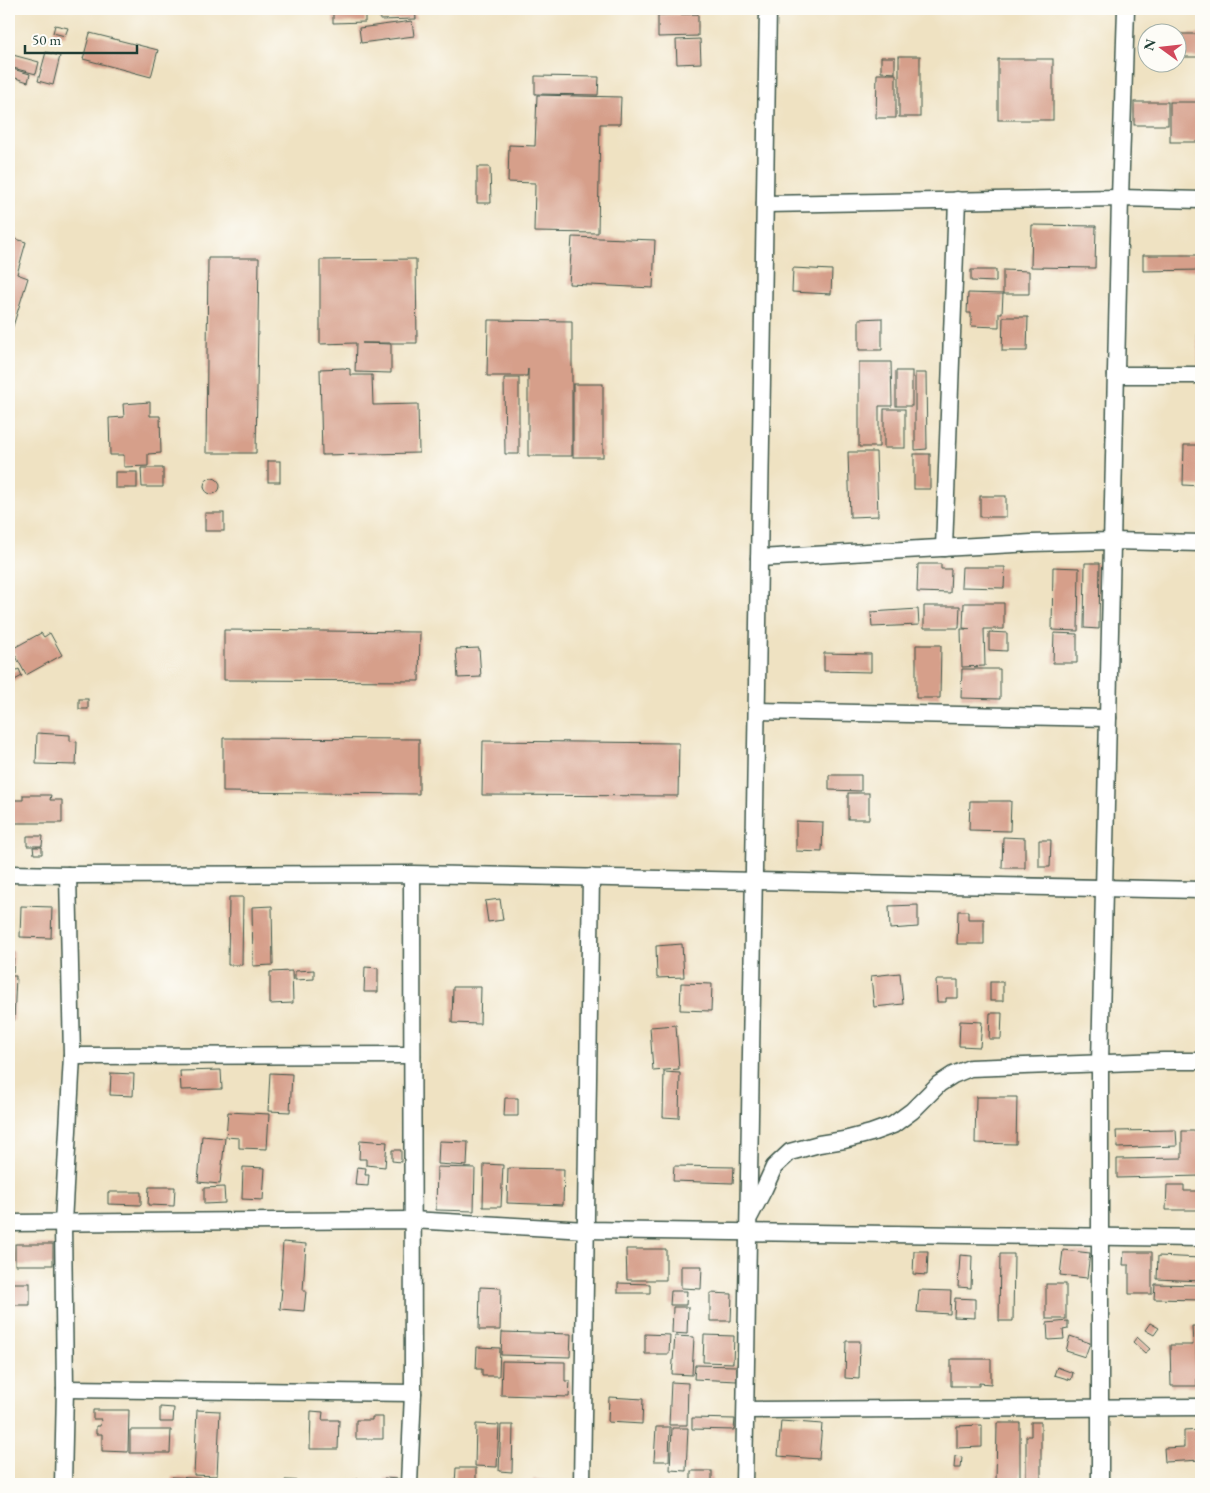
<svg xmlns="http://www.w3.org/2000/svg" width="1210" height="1493" viewBox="0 0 1210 1493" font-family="'EB Garamond',serif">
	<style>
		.building { fill: #d69f8a }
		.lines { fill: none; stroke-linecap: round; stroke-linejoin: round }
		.minor-casing { stroke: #3e5649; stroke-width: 19 }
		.minor { stroke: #fff; stroke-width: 16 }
	</style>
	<rect width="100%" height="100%" fill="#fdfcf7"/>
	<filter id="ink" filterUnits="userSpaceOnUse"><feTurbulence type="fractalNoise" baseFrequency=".02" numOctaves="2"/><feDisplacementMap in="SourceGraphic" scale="10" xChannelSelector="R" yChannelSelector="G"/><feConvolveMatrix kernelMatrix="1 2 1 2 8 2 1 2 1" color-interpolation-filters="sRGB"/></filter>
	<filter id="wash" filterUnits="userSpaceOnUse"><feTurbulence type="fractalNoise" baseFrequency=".0096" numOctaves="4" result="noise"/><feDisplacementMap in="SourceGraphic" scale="20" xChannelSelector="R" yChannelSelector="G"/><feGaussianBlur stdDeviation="1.12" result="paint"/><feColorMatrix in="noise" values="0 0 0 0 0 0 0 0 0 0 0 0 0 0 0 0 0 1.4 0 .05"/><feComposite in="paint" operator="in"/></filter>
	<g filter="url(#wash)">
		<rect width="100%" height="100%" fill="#efe2c2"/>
		<g id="blocks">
			<g class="building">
				<polygon points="333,9 365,9 365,22 333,23"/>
				<polygon points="379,9 415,9 416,19 380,20"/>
				<polygon points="698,14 698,36 658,37 658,15"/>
				<polygon points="412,21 414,36 361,43 359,28"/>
				<polygon points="55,25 68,28 65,36 53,33"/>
				<polygon points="90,33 158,50 151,77 83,59"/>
				<rect x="1178" y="34" width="23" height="23"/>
				<polygon points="700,39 701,63 677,64 676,40"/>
				<polygon points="46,52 60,56 53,85 38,81"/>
				<polygon points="9,54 39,62 36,74 9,67"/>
				<rect x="899" y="56" width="21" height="61"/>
				<polygon points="881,57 895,57 895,73 881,72"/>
				<rect x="998" y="59" width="55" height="61"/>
				<polygon points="9,68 30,74 28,82 9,76"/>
				<polygon points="877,74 896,74 896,118 876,118"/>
				<polygon points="535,76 599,77 598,95 535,94"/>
				<polygon points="537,95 621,97 620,124 600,124 598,233 534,232 535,183 508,182 509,145 535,146"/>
				<rect x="1134" y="102" width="34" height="23"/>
				<rect x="1170" y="102" width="31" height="40"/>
				<polygon points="477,167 490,167 491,203 477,203"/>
				<polygon points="1032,225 1096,226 1095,268 1031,267"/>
				<polygon points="9,237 26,242 17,274 28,278 9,339"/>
				<polygon points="572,237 655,240 653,288 569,284"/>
				<polygon points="1143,255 1201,255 1201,270 1143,271"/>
				<polygon points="208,258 259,258 256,453 206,453"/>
				<polygon points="416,259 417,343 362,343 391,344 391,373 355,372 356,343 320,344 320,260"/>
				<polygon points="793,268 832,270 831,294 792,292"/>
				<polygon points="971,270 996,270 996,282 971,281"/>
				<polygon points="1003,270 1029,271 1029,294 1003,294"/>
				<polygon points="968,293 1003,294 1002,313 999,313 999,327 971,326 971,313 967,313"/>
				<polygon points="1003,317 1028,317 1027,351 1002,351"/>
				<polygon points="882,318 882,350 859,350 859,319"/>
				<polygon points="488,320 572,321 572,456 528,456 528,369 527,376 487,376"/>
				<polygon points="1197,320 1201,320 1201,365 1198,365"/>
				<polygon points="859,362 891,362 892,406 879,406 879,447 859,447"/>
				<polygon points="343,368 350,369 350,375 372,375 373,405 418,404 419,453 322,455 320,369"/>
				<rect x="896" y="371" width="16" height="35"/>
				<polygon points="915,373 926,373 927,449 915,450"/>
				<polygon points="504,378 519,378 519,454 505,454"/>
				<rect x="573" y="384" width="30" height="73"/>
				<polygon points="150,402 150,416 160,416 161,453 148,454 148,466 124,467 124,455 110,455 109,418 124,417 123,404"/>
				<rect x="884" y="409" width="21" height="39"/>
				<polygon points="1184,445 1201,445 1201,486 1183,485"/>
				<polygon points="848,452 876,452 878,516 850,517"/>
				<rect x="914" y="454" width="16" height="35"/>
				<rect x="268" y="461" width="12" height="21"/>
				<polygon points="141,468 163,468 163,487 142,487"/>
				<rect x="115" y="472" width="22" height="16"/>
				<circle cx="212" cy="486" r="8"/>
				<rect x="980" y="496" width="26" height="21"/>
				<rect x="205" y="513" width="19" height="18"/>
				<polygon points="1085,563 1100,563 1099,629 1084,628"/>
				<polygon points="918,564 941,564 941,569 951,569 950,593 917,592"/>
				<polygon points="962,567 1005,567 1004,588 961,587"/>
				<polygon points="1053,567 1079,568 1078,631 1052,630"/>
				<polygon points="964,603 1004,603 1004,629 984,629 985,666 962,667 961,629 970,629 963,628"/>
				<polygon points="924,606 960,606 959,628 924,628"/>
				<polygon points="918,609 919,625 872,627 871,612"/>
				<polygon points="224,630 420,632 419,681 224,680"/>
				<polygon points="989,632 1007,633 1007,651 989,650"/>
				<polygon points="41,633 44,637 50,633 62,655 26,675 12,649"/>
				<polygon points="1054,633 1077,634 1077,663 1053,663"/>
				<polygon points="916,645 941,645 940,698 916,698"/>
				<polygon points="479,648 481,677 458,678 456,649"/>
				<polygon points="824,653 871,654 871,672 824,671"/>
				<polygon points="19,669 22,676 11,682 9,674"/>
				<polygon points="962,669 1000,669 1000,699 961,698"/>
				<rect x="79" y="699" width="9" height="10"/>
				<polygon points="37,733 70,735 70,741 77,742 76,765 36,764"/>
				<polygon points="223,738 419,739 419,794 223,792"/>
				<polygon points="483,741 679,743 678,796 482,795"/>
				<polygon points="829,775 861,775 861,791 829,790"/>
				<rect x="848" y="793" width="21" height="26"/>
				<polygon points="23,795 51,795 50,800 62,800 62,823 10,823 10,800 23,800"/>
				<polygon points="970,801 1011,801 1010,831 969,830"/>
				<polygon points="796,821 823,822 822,852 796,851"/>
				<polygon points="27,836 43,836 42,846 27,846"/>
				<polygon points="1003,837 1025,838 1025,868 1002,868"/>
				<polygon points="1039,840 1051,840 1050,867 1039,867"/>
				<polygon points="33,847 42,847 42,854 34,854"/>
				<polygon points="229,897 243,897 242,965 228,965"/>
				<polygon points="500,899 503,920 488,922 485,901"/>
				<polygon points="918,905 918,927 890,929 889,906"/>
				<polygon points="21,906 52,907 51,938 20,937"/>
				<polygon points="272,906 273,965 253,966 252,907"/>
				<polygon points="958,911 968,911 968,919 984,919 984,944 957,944"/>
				<polygon points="682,944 684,977 657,978 656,946"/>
				<polygon points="9,951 14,951 13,972 9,972"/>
				<polygon points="365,967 378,968 378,992 364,992"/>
				<polygon points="314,970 314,979 295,980 295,971"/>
				<polygon points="292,971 293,1003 270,1004 270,972"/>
				<polygon points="900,973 903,1004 874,1007 871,976"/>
				<polygon points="9,976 16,976 14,1021 9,1020"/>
				<polygon points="936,980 958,980 958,998 946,998 946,1002 937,1002"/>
				<rect x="990" y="982" width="13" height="19"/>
				<polygon points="681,983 712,984 711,1011 680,1010"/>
				<polygon points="453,987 481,987 480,1024 452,1023"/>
				<polygon points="990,1013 1002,1013 1001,1039 989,1039"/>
				<polygon points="960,1021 982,1022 980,1047 959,1046"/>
				<polygon points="676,1025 679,1069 653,1071 650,1027"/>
				<polygon points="221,1070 222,1089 181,1090 180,1071"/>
				<polygon points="664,1072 680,1073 679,1118 663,1117"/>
				<polygon points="111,1073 134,1074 133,1096 110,1095"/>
				<polygon points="270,1073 292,1074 290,1112 268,1111"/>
				<polygon points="976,1097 1017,1097 1016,1144 975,1143"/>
				<polygon points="505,1098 518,1098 518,1116 504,1116"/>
				<polygon points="228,1112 269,1114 267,1149 239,1148 239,1138 226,1137"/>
				<polygon points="1176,1130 1177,1146 1117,1148 1116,1131"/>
				<polygon points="1182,1131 1198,1131 1199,1153 1201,1153 1201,1176 1117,1178 1117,1159 1182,1158"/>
				<polygon points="202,1136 225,1138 220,1184 198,1182"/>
				<polygon points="360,1140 387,1142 385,1167 366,1165 366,1159 359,1159"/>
				<polygon points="439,1141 468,1142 467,1166 438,1164"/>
				<polygon points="392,1150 401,1150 401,1162 392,1161"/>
				<polygon points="484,1164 503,1165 501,1207 483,1207"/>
				<polygon points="674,1166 734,1167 733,1183 673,1181"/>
				<polygon points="243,1167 265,1168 263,1200 242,1199"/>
				<polygon points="357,1167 366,1168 365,1175 369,1175 368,1186 355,1185"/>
				<polygon points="437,1167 475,1168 474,1211 436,1210"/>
				<polygon points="508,1168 564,1169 563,1205 507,1203"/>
				<polygon points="1167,1185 1184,1185 1184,1191 1199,1191 1199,1210 1166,1210"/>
				<polygon points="149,1187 175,1187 174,1206 148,1205"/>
				<polygon points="224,1187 225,1203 204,1204 204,1188"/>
				<polygon points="108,1192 141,1192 141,1205 108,1204"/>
				<polygon points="283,1242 306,1244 303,1291 306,1291 304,1311 280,1309 282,1289 280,1289"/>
				<rect x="15" y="1244" width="38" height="21"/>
				<polygon points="626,1249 666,1249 666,1280 627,1280"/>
				<polygon points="1063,1250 1090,1253 1087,1278 1060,1275"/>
				<polygon points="914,1251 928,1251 927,1275 913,1274"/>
				<polygon points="1124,1252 1152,1252 1152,1294 1129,1294 1129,1265 1123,1265"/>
				<polygon points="1000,1254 1014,1254 1013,1321 999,1321"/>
				<polygon points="960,1255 972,1256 971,1288 958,1287"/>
				<polygon points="1158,1256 1201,1258 1201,1281 1157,1279"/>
				<polygon points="681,1266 702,1266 701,1289 681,1288"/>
				<rect x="9" y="1283" width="21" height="22"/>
				<polygon points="618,1283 650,1284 650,1293 618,1293"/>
				<rect x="1046" y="1284" width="20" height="35"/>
				<polygon points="1155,1284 1201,1285 1201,1300 1154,1299"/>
				<polygon points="480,1287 501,1288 500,1330 479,1330"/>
				<polygon points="919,1290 951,1291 950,1314 917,1312"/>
				<polygon points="671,1291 687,1291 686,1305 670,1305"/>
				<polygon points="710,1293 732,1294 731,1321 710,1321"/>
				<polygon points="955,1298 975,1299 975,1318 954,1317"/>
				<polygon points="673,1307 688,1307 687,1334 672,1333"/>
				<polygon points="1068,1321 1068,1329 1063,1330 1064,1339 1048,1340 1047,1323"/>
				<polygon points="1150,1323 1159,1328 1154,1335 1145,1330"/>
				<polygon points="1192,1326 1201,1326 1201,1345 1196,1345 1197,1386 1171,1386 1170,1345 1193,1345"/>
				<polygon points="502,1332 571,1334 570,1357 501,1355"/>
				<polygon points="645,1334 670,1335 669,1354 645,1354"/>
				<polygon points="704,1335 734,1336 733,1363 703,1362"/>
				<polygon points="675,1336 694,1337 692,1375 672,1374"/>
				<polygon points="1070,1336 1090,1343 1085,1357 1066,1351"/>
				<polygon points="1137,1337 1150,1349 1145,1353 1133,1342"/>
				<polygon points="846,1341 860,1341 859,1379 845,1378"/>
				<polygon points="477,1347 500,1348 499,1376 482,1376 482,1369 476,1369"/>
				<polygon points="951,1359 991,1359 991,1384 979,1383 979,1386 951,1386"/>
				<polygon points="502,1361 565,1362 565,1381 570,1381 569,1397 501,1395"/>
				<polygon points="695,1365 737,1366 737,1381 694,1379"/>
				<polygon points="1057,1367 1073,1373 1071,1380 1054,1375"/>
				<polygon points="671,1382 688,1383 687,1425 669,1425"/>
				<polygon points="609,1397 643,1399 642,1424 608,1422"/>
				<polygon points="160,1407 174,1408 173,1422 160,1422"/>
				<polygon points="93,1410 129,1410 128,1452 102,1451 102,1434 96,1434 96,1426 100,1426 101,1419 93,1419"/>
				<polygon points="197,1410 220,1411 217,1476 194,1475"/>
				<polygon points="311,1411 323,1412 322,1420 339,1420 338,1449 310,1449"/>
				<polygon points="372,1417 383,1417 383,1439 356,1439 356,1420 372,1420"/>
				<polygon points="692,1418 735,1419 734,1430 692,1429"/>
				<polygon points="781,1421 822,1424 819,1459 778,1456"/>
				<polygon points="1031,1422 1041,1422 1041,1484 1026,1484 1026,1436 1031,1436"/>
				<polygon points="997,1423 1020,1423 1020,1484 996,1484"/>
				<polygon points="476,1424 499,1425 497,1467 475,1466"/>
				<polygon points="501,1425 513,1425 512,1472 499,1471"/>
				<polygon points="982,1425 982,1447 957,1448 957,1426"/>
				<polygon points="656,1427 670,1427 669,1461 654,1461"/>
				<polygon points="672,1428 688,1428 686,1471 670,1470"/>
				<polygon points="130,1430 171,1430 170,1453 130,1453"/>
				<polygon points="1201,1430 1201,1460 1165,1462 1164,1448 1184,1447 1184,1431"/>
				<polygon points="955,1456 962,1457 961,1468 954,1468"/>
				<polygon points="456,1468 476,1468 476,1484 455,1484"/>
				<rect x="691" y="1471" width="21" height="13"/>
				<polygon points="172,1477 213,1479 213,1484 171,1484"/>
				<polygon points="384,1478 399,1479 399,1484 356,1484 357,1479 384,1481"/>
				<polygon points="533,1479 555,1481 554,1484 533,1484"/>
				<polygon points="285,1480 307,1481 306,1484 285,1484"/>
				<rect x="309" y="1482" width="23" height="2"/>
			</g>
		</g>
	</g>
	<g filter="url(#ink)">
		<use href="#blocks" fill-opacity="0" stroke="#3e5649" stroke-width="1"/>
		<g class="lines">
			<g class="minor-casing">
				<g id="minor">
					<polyline points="765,204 1120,198 1201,200"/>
					<polyline points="1116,375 1201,375"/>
					<polyline points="944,548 957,200"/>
					<polyline points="759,558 1031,543 1112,541 1201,543"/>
					<polyline points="757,711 1108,718"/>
					<polyline points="9,874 68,875 412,874 1201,890"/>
					<polyline points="72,1056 412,1055"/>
					<polyline points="750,1216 764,1189 774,1167 790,1152 819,1144 844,1140 871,1133 893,1125 912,1111 939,1084 953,1075 970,1068 1163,1061 1201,1061"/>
					<polyline points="9,1223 412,1220 586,1230 656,1231 1201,1238"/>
					<polyline points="65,1389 413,1393"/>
					<polyline points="746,1410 1201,1407"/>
					<polyline points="63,1484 65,1389 63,1223 72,1056 68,875"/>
					<polyline points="409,1484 413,1393 412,874"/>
					<polyline points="582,1484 591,877"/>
					<polyline points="744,1484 768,9"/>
					<polyline points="1100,1484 1100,1063 1120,198 1126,9"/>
				</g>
			</g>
			<use href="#minor" class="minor"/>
		</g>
	</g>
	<rect width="1210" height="1493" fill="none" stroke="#fdfcf7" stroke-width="30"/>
	<g transform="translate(1162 48) rotate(285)"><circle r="24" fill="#fdfcf7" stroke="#a4b0a9"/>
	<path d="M0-4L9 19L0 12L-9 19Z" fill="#d1495b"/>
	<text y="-8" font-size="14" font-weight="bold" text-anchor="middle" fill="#1f3d34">N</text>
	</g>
	<path d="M25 45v8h112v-8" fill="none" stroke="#1f3d34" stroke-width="2.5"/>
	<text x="32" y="45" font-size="15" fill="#1f3d34" stroke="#fdfcf7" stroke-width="4" paint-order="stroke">50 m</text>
</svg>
